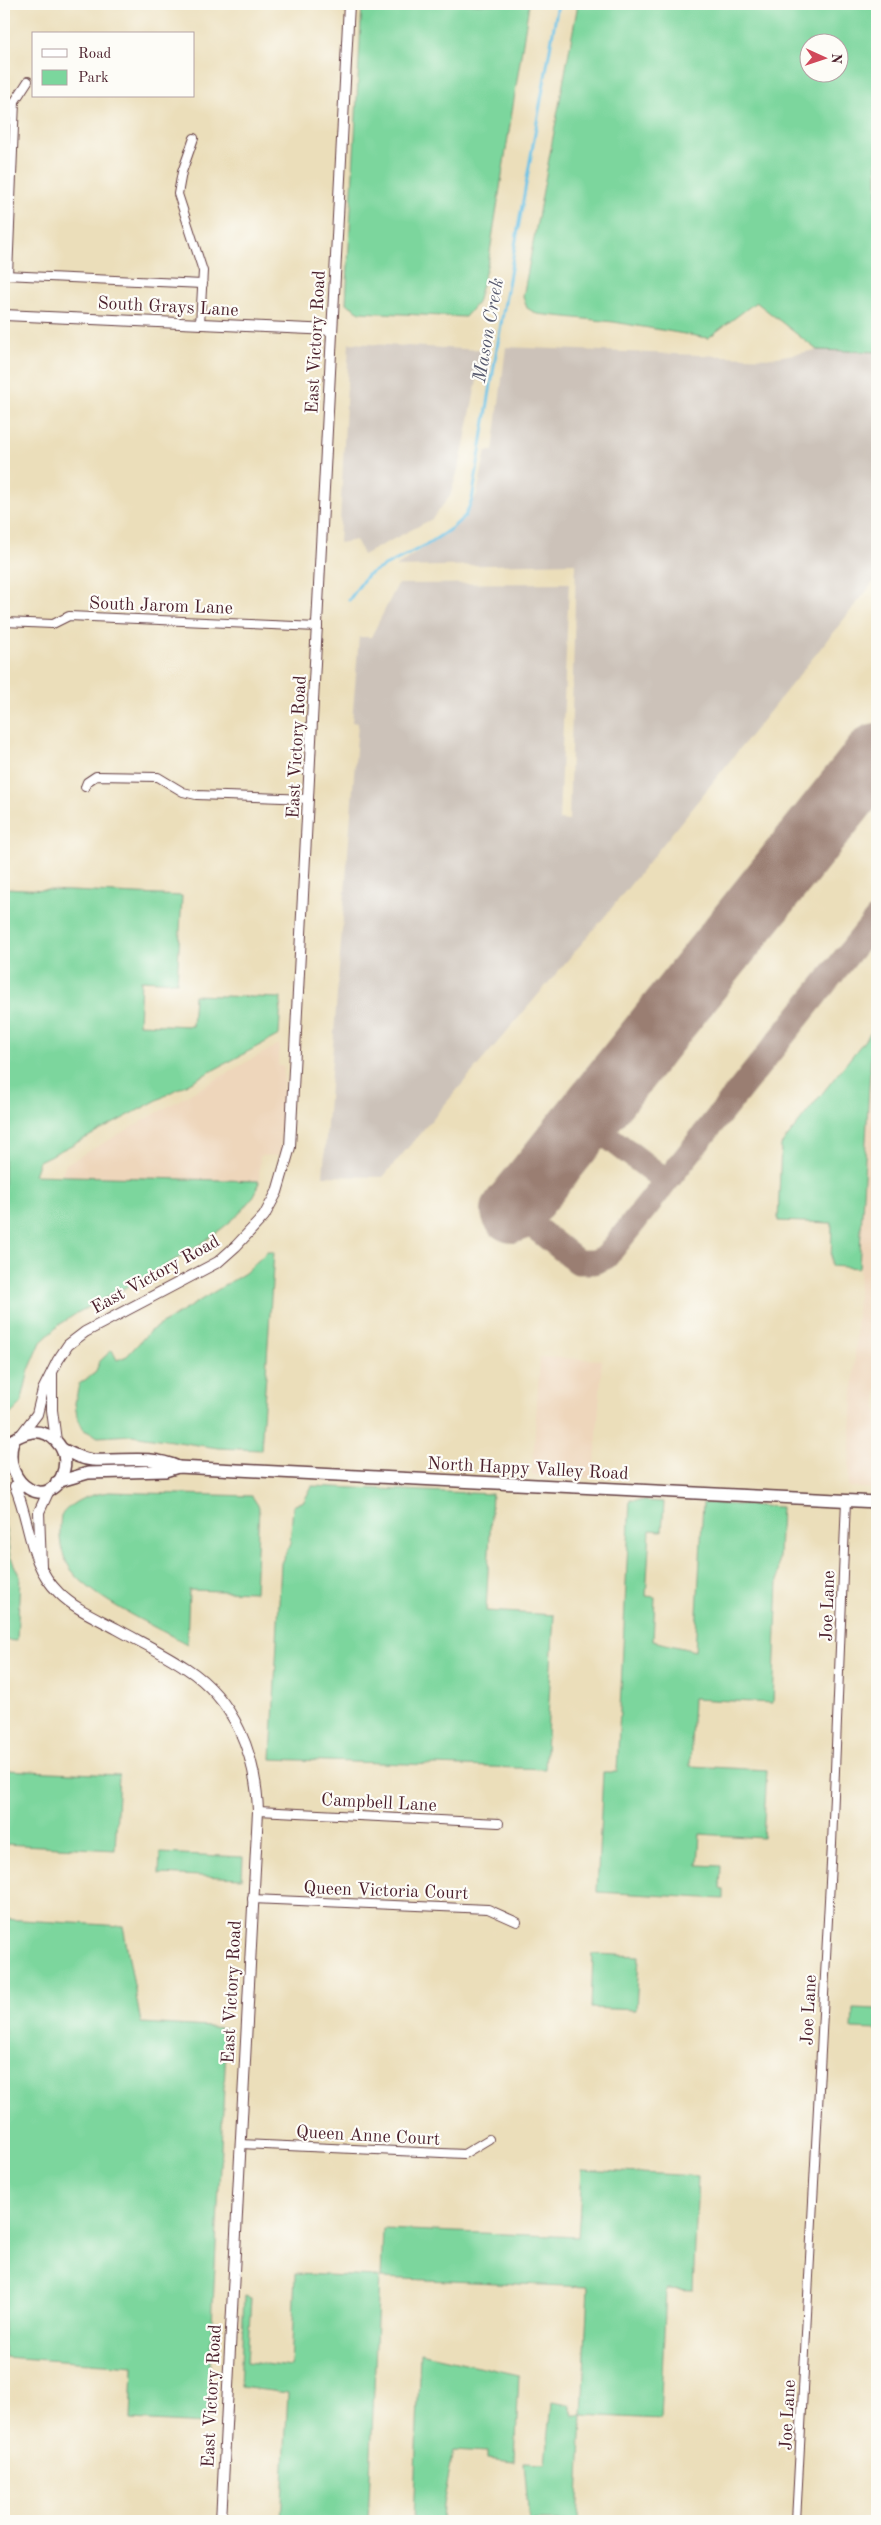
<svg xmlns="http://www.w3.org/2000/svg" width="881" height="2525" viewBox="0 0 881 2525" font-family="'Old Standard TT',serif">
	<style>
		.built { fill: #eed6bb }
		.industrial { fill: #ccc2b9 }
		.green { fill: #7bd69d; stroke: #627a64; fill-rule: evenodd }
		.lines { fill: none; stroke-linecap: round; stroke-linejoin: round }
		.stream { stroke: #69c2e7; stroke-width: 3 }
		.taxiway { stroke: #9a7e72; stroke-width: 25 }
		.runway { stroke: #9a7e72; stroke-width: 64 }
		.minor-casing { stroke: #623c40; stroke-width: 10 }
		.tertiary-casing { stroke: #623c40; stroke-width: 12 }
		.secondary-casing { stroke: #623c40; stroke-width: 14 }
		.minor { stroke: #fff; stroke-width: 8 }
		.tertiary { stroke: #fff; stroke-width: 10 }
		.secondary { stroke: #fff; stroke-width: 11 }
		.labels { text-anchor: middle; stroke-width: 4.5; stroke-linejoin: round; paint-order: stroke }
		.street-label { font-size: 18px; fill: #4a1f2b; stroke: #fdfcf7 }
		.water-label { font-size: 19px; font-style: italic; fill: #55586d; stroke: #fdfcf7 }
	</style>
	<rect width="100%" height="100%" fill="#fdfcf7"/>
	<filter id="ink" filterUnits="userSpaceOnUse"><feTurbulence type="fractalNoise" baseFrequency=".02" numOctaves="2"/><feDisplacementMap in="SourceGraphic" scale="10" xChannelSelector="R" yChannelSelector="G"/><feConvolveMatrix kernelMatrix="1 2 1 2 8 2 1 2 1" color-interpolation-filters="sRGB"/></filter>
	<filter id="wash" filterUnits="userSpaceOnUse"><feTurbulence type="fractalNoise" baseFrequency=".0096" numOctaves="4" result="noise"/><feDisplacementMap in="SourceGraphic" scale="20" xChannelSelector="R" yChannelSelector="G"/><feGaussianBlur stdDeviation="1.12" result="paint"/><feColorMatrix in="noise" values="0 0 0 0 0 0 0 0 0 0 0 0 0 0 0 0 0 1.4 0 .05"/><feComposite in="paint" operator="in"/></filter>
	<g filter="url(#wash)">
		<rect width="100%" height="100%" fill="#ebdeba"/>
		<g class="built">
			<polygon points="877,1024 877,1489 848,1487 872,1031"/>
			<polygon points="279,1044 278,1065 284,1067 280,1155 260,1156 259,1181 61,1175 66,1164"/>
			<polygon points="540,1357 602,1360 594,1478 532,1475"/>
		</g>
		<g class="industrial">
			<polygon points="349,343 483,350 461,460 450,496 432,519 363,555 356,540 339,543"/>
			<polygon points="506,347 771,358 817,350 877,352 877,578 606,915 383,1177 323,1176 358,723 352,722 359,637 371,637 398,584 569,583 559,820 569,821 576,563 396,567 464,519 477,494 486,451 493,451"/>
		</g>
		<g class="green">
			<polygon points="362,4 529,4 489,258 477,303 465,317 360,312 346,303"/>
			<path d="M 578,4 L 877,4 L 877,352 L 817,350 L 756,302 L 708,338 L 614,322 L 537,314 L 527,308 L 523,297 ZM 808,42 L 838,42 L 838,72 L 808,72 Z"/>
			<path d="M 4,888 L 182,896 L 177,982 L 141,980 L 139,1024 L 192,1026 L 194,995 L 281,998 L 279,1035 L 86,1138 L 39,1161 L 34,1175 L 259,1181 C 256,1226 116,1292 77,1313 L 59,1325 L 41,1342 L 29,1370 L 21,1404 L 4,1421 Z"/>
			<polygon points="872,1031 859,1268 831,1266 832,1223 778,1221 781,1145"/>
			<polygon points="267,1252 274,1252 261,1450 218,1448 132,1435 98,1437 84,1430 77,1417 75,1403 79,1384 95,1373 100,1361 112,1350 117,1360 127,1356 150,1331 245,1273"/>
			<polygon points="312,1486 492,1494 486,1611 554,1615 545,1769 271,1759 281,1563 290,1544 293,1506 304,1501"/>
			<path d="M 109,1492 L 252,1496 L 259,1507 L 255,1592 L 189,1590 L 187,1644 C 154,1626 83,1595 67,1563 C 59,1548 59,1532 61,1515 C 75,1499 89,1495 109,1492 Z"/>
			<polygon points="630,1500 664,1502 662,1531 650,1530 646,1596 655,1597 653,1641 695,1651 703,1503 781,1507 773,1703 693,1699 690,1766 767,1770 763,1838 700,1834 698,1865 721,1866 720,1888 723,1889 723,1899 597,1892 603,1772 617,1772"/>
			<polygon points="4,1517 10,1556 20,1577 17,1641 4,1640"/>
			<polygon points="4,1770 119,1775 115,1850 4,1844"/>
			<polygon points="160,1853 243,1857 242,1878 159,1874"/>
			<polygon points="4,1919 123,1926 141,2023 227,2028 207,2424 131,2420 133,2366 4,2357"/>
			<polygon points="593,1954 639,1956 636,2010 591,2008"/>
			<polygon points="853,2008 877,2009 877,2030 852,2029"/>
			<polygon points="582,2170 698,2176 693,2290 666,2289 660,2419 582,2415 577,2521 529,2521 524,2462 546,2463 552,2402 570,2405 573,2415 582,2415 588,2287 381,2278 383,2229 578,2237"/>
			<polygon points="295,2274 379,2277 368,2521 281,2521 288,2393 240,2387 244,2296 251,2298 247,2362 291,2367"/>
			<polygon points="420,2353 519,2375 515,2462 487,2459 487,2452 454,2450 443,2504 442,2521 413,2521"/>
		</g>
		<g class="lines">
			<polyline class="stream" points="349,600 367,575 428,544 452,528 465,516 472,500 500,330 558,4"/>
			<g class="taxiway">
				<polyline points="586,1120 666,1181"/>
				<polyline points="521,1201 532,1225 578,1262 594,1262 606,1257 877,918"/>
			</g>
			<polyline class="runway" points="513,1211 877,755"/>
		</g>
	</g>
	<g filter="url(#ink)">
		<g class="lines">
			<g class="minor-casing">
				<g id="minor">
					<polyline points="194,138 182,172 178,194 203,271 200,324"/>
					<polyline points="4,275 203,284"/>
					<polyline points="8,275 15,101 28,81"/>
					<polyline points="4,622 53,624 69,616 318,627"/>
					<polyline points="85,787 87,782 96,776 158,777 183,792 196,795 309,799"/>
					<polyline points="258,1811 499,1823"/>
					<polyline points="252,1899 488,1909 517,1922"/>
					<polyline points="240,2144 464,2154 489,2139"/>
					<polyline points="796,2521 832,1844 846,1500"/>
				</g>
			</g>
			<g class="tertiary-casing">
				<g id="tertiary">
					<polyline points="4,315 332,330"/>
					<polyline points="52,1374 52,1410 56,1441"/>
					<polyline points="21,1435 37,1414 43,1390 58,1360 68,1345 85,1332 218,1262 236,1246 264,1216 277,1192 290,1147 349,4"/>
					<path d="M 15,1486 C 31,1523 28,1563 59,1593 C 75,1609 97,1618 117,1629 C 140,1642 164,1653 186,1668 C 235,1700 256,1755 258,1811 L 221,2521"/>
					<polyline points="41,1566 39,1512 50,1488"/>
				</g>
			</g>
			<g class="secondary-casing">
				<g id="secondary">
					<path d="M 4,1444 C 12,1441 19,1435 28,1433 C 49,1427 69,1448 64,1469 C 53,1514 0,1487 13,1441"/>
					<path d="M 62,1449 C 72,1454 81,1459 92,1460 C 121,1462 149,1454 178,1467"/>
					<polyline points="57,1482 88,1473 165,1471 178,1467 877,1502"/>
				</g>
			</g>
			<use href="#minor" class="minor"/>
			<use href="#tertiary" class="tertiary"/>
			<use href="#secondary" class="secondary"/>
		</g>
	</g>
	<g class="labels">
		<g class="street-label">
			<text transform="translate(168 306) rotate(3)" y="6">South Grays Lane</text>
			<text transform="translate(315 342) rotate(-87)" y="6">East Victory Road</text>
			<text transform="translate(161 605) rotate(2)" y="6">South Jarom Lane</text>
			<text transform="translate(296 747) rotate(-87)" y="6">East Victory Road</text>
			<text transform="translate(155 1274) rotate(-29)" y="6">East Victory Road</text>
			<text transform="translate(528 1468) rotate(3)" y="6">North Happy Valley Road</text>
			<text transform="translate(827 1606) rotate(-88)" y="6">Joe Lane</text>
			<text transform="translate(379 1802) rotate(3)" y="6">Campbell Lane</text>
			<text transform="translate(386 1890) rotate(2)" y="6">Queen Victoria Court</text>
			<text transform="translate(231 1992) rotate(-87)" y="6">East Victory Road</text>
			<text transform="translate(808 2010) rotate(-87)" y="6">Joe Lane</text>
			<text transform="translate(368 2135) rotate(3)" y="6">Queen Anne Court</text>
			<text transform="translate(211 2396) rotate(-87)" y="6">East Victory Road</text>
			<text transform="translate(787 2415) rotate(-87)" y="6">Joe Lane</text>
		</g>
		<g class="water-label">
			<text transform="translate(487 330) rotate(-80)" y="7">Mason Creek</text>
		</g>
	</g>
	<rect width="881" height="2525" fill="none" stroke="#fdfcf7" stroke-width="20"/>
	<rect x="32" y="32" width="162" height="65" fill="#fdfcf7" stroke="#b5a4a5"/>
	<rect x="42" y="49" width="25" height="8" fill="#ffffff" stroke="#b5a4a5"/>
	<text x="78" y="58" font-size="15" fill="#4a1f2b">Road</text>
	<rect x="42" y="70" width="25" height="15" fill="#7bd69d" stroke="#b5a4a5"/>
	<text x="78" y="82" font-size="15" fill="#4a1f2b">Park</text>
	<g transform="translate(824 58) rotate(93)"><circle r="24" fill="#fdfcf7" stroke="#b5a4a5"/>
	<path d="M0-4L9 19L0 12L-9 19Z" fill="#d1495b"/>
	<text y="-8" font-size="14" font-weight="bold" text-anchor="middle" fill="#4a1f2b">N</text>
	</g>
</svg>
